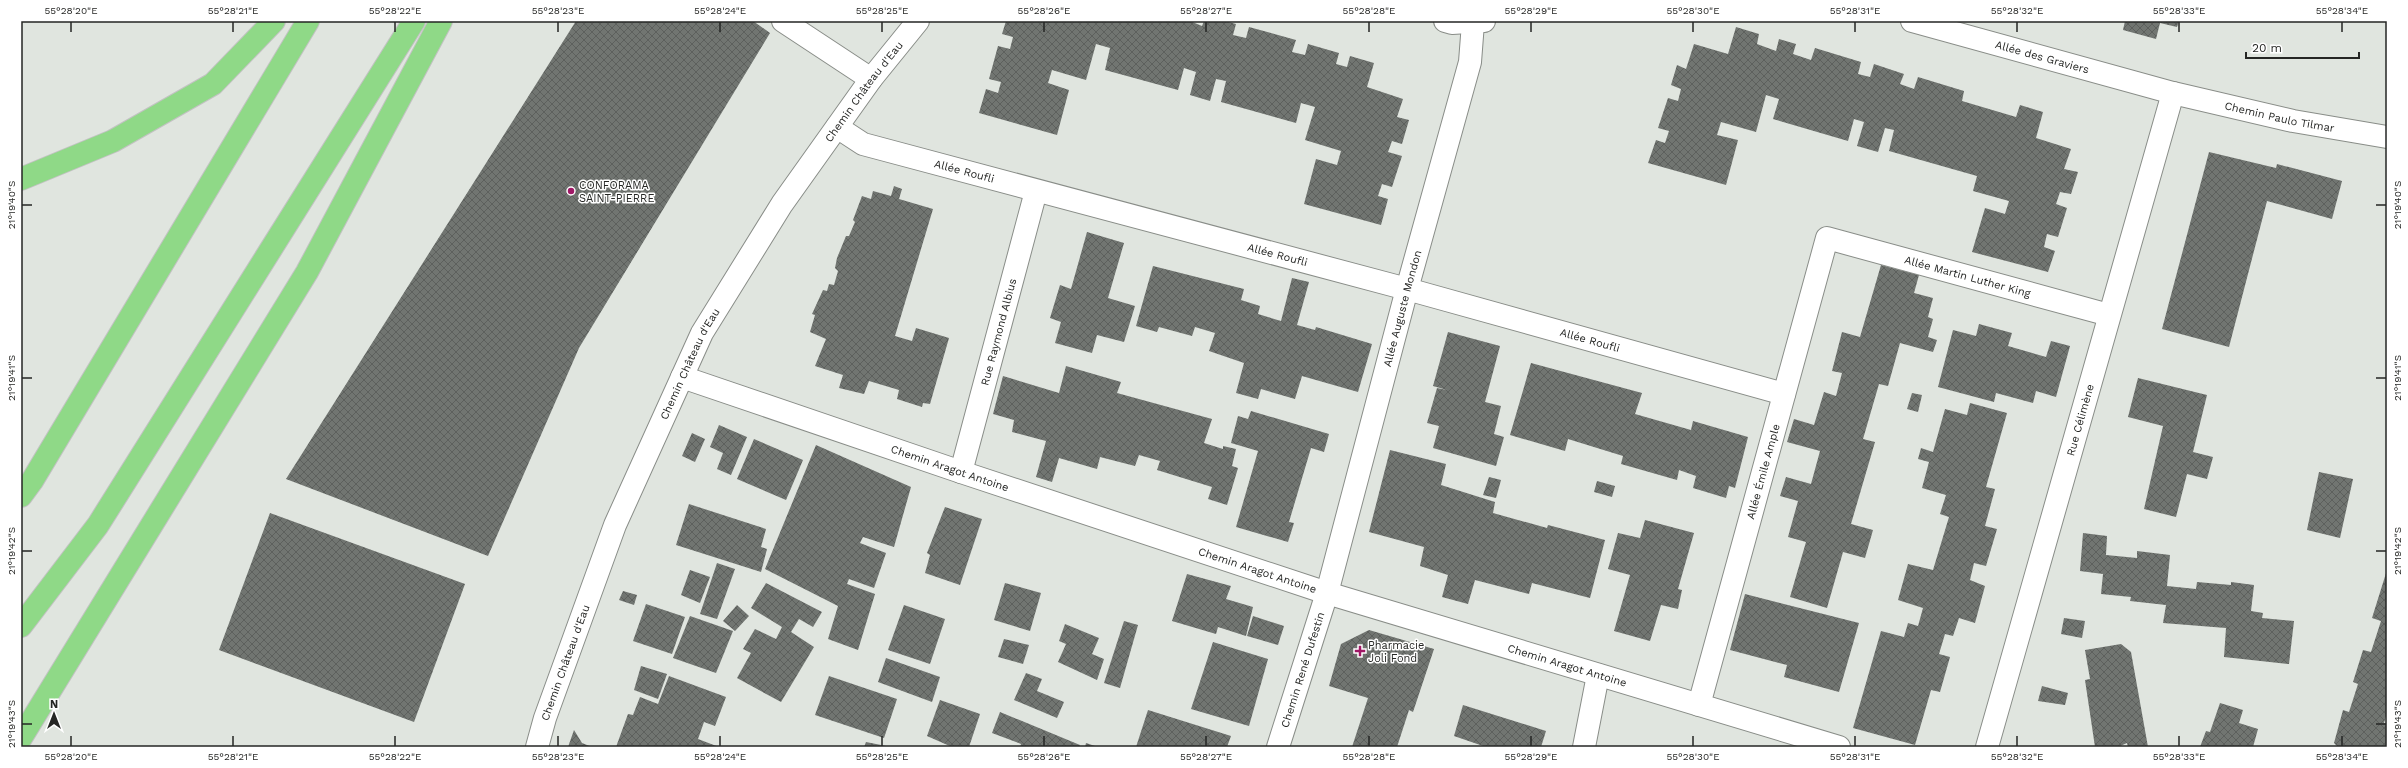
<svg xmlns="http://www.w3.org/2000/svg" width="2408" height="768" viewBox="0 0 2408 768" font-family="'Work Sans',sans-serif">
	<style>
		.building { fill: url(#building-cross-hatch) }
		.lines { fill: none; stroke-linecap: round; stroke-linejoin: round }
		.minor-casing { stroke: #898d88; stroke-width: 24 }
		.highway-casing { stroke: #c2c2c2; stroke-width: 24 }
		.minor { stroke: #fff; stroke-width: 22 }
		.highway { stroke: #8fd987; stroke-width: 22 }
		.ticks { fill: none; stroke: #252624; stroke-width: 1.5 }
		.poi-dot { fill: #a01866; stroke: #fff; stroke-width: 1.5 }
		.labels { text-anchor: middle; stroke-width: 3; stroke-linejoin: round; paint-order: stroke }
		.street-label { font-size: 11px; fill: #252624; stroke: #fff }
		.poi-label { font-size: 11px; fill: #252624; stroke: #fff; text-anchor: start }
		.neatline { fill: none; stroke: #252624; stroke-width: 1.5 }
		.ticks-label { font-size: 10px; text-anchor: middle; fill: #252624 }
	</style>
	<defs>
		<pattern id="building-cross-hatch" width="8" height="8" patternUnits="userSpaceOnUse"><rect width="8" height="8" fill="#717571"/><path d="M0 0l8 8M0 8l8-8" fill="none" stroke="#5d605d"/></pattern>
	</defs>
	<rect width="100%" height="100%" fill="#e0e5df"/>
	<g class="building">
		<polygon points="576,21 753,21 770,33 579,348 488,556 286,479"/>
		<polygon points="1006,21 1190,21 1202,26 1204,21 1225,21 1236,24 1233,35 1246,38 1249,27 1296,40 1292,52 1305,55 1308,44 1339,53 1336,64 1347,67 1350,56 1374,63 1367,87 1403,99 1397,117 1409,120 1402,144 1392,141 1388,152 1402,156 1392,187 1382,184 1378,196 1388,199 1381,225 1304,204 1316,159 1337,165 1341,151 1305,140 1315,107 1301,103 1296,123 1221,102 1226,81 1216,79 1210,101 1190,95 1196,72 1184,68 1178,90 1105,70 1110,48 1096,44 1086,80 1052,70 1048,83 1069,90 1057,135 979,113 986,89 998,93 1001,82 989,79 998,46 1010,49 1013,37 1002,34"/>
		<polygon points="2125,21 2179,21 2177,27 2160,23 2156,39 2123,30"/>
		<polygon points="1736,27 1759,34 1757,44 1776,51 1779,39 1796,44 1793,54 1811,60 1815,48 1861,62 1858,74 1870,77 1874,64 1904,74 1900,84 1914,89 1918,77 1964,91 1962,101 2016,117 2020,105 2043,112 2036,138 2071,149 2064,169 2078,172 2071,194 2060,192 2056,204 2067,208 2058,237 2047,234 2044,247 2055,251 2048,272 1972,252 1985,208 2005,214 2009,201 1973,191 1977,176 1889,151 1894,130 1885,128 1878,152 1857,146 1864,122 1854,119 1848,141 1773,119 1779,99 1766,95 1756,132 1721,122 1717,135 1738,140 1726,185 1648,163 1656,140 1665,143 1669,131 1658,128 1668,98 1678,101 1681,89 1671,85 1677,65 1686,69 1694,44 1728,54"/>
		<polygon points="2209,152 2276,168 2277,164 2342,181 2332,219 2267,201 2229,347 2162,329"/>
		<polygon points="894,186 902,189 899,199 933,209 895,336 912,341 916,328 949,338 930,404 923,403 922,407 897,399 899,390 869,381 864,394 839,388 843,375 815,366 826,339 810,332 815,315 812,314 823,290 827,291 829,284 834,285 838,271 835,268 837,258 846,236 849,236 855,222 853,220 862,196 871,199 873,191 891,196"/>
		<polygon points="1087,232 1124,243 1108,298 1135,306 1124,342 1097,335 1092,353 1055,343 1061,322 1050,318 1060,285 1071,289"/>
		<polygon points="1881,265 1919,275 1914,293 1933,298 1928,317 1933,319 1928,337 1937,340 1933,352 1900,343 1888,386 1879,384 1863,439 1875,442 1851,524 1873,530 1865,558 1843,552 1827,608 1790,597 1806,542 1788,537 1798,501 1780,496 1786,477 1811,484 1820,451 1787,442 1794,419 1814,425 1824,392 1836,396 1842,373 1832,371 1842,332 1860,337"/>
		<polygon points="1153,266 1244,289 1241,300 1260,306 1258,314 1281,321 1292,278 1309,282 1297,325 1315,330 1316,327 1372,344 1358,392 1302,376 1295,399 1261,389 1258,399 1236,393 1244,363 1209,351 1215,333 1195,327 1192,336 1159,327 1157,332 1136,326"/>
		<polygon points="1979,324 2012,333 2008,346 2046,357 2051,341 2070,346 2056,397 2036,391 2033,403 1996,393 1994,402 1938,387 1953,330 1976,336"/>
		<polygon points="1448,332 1500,346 1485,402 1501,406 1494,434 1504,437 1496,466 1433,448 1439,426 1427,423 1437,388 1447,390 1433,386"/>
		<polygon points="1531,363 1642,393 1635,414 1691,430 1693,421 1748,437 1735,488 1729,486 1726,498 1693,488 1696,476 1679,470 1677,480 1621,464 1623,456 1568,439 1565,451 1510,435"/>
		<polygon points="1066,366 1121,382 1117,393 1212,419 1204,443 1223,449 1223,446 1236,449 1232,466 1238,468 1227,505 1208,499 1212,487 1157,470 1160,461 1139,455 1135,466 1100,457 1097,469 1059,458 1052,482 1036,477 1046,441 1012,432 1014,420 993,414 1003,376 1059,393"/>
		<polygon points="2138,378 2207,395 2193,452 2213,457 2207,479 2187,474 2176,517 2144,509 2163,426 2128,417"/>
		<polygon points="1912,393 1922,395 1918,412 1907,409"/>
		<polygon points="1970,403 2007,413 1986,487 1995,489 1985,526 1997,529 1986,566 1974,563 1970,580 1985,586 1975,623 1959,618 1953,636 1945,634 1939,654 1950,657 1940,692 1931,690 1915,745 1853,728 1881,631 1904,637 1908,623 1918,626 1923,608 1898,600 1908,564 1933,570 1949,517 1940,514 1946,495 1922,488 1929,462 1918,459 1921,448 1933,452 1945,409 1967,415"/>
		<polygon points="1251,411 1329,434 1324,452 1311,448 1289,522 1294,523 1288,542 1236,527 1258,451 1231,443 1238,416 1248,419"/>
		<polygon points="719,425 747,437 731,475 717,469 723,453 710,447"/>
		<polygon points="692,433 705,439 695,462 682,456"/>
		<polygon points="754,439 803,460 786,500 737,479"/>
		<polygon points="816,445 911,487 894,547 863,537 860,543 886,553 874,588 849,579 847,584 875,594 858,650 828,639 838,606 765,569"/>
		<polygon points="1390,450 1446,464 1441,485 1495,502 1493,513 1547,528 1548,525 1605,540 1590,598 1532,583 1529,594 1475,580 1468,604 1442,597 1448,575 1420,566 1424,547 1369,532"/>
		<polygon points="2319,472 2353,479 2340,538 2307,530"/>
		<polygon points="1489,477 1501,480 1496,498 1483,495"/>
		<polygon points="1597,481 1615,486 1612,497 1594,492"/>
		<polygon points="689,504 766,529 761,547 767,549 761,572 676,545"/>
		<polygon points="945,507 982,519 960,585 925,573 930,555 927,553"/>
		<polygon points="270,513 465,584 414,722 219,650"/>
		<polygon points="1645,520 1694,533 1678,589 1682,590 1678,609 1661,605 1650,641 1614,631 1630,575 1608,569 1618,533 1640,538"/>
		<polygon points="2083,533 2107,536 2106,555 2137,558 2137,551 2170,555 2167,586 2196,589 2197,582 2231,585 2231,582 2254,585 2251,611 2263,613 2262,618 2294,621 2289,664 2224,657 2226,628 2163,623 2166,605 2130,601 2131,597 2101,594 2103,574 2080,571"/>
		<polygon points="717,563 735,569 717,619 700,614"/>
		<polygon points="690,570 710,577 700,603 681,595"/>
		<polygon points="2387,570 2387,713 2384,723 2387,724 2387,744 2386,747 2338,747 2334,743 2343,710 2349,712 2358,684 2353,682 2363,650 2371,652 2381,621 2372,618"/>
		<polygon points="1187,574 1231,586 1226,599 1253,607 1246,636 1218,627 1216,634 1172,621"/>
		<polygon points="766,583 822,612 813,627 799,619 791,632 814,647 781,702 737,678 751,653 743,649 755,629 776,639 782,627 751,608"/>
		<polygon points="1005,583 1041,593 1030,631 994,620"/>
		<polygon points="623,591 637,595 634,605 619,600"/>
		<polygon points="1745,594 1859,623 1839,692 1784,677 1787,665 1730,650"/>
		<polygon points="646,604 685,617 672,654 633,641"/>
		<polygon points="737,605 749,616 735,631 723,621"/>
		<polygon points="904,605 945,619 930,664 888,650"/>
		<polygon points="690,616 733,631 716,673 673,658"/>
		<polygon points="1253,616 1284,626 1278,645 1247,636"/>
		<polygon points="2064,618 2085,621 2082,638 2061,634"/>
		<polygon points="1124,621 1138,625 1120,688 1104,683"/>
		<polygon points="1065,624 1099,638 1092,654 1104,659 1097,680 1058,662 1066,644 1059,641"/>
		<polygon points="1369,630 1434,649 1413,712 1409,710 1397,747 1352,747 1368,698 1329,686 1341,644"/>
		<polygon points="1004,639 1029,645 1023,664 998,657"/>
		<polygon points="1213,642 1268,659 1249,726 1191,709"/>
		<polygon points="2121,644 2131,652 2148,747 2128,747 2127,743 2118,747 2095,747 2085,680 2090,679 2085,650"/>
		<polygon points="886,658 940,677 932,702 878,682"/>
		<polygon points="641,666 667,674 658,699 634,690"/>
		<polygon points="1026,673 1042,679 1037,691 1064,702 1057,718 1014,700"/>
		<polygon points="669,676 726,697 715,726 704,722 698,739 719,747 616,747 628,714 633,715 640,697 658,704"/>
		<polygon points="829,676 897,699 884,738 815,715"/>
		<polygon points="2042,686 2068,693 2065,705 2038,701"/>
		<polygon points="940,700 980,714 969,747 952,747 927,736"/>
		<polygon points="2220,703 2243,710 2239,723 2258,729 2253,747 2200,747 2206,731 2210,732"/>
		<polygon points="1463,705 1546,731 1541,747 1486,747 1454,736"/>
		<polygon points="1148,710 1231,736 1227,747 1136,747"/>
		<polygon points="1000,712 1080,745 1079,747 1020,747 1021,744 992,733"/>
		<polygon points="574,730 582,743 592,747 568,747"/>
		<polygon points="866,742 886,746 886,747 864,747"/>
		<polygon points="1086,743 1098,747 1085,747"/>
	</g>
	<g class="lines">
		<g class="minor-casing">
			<g id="minor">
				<polyline points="783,21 871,79"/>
				<polyline points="1445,21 1452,23 1484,21"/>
				<path id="s1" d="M 1912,21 L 2173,93 L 2293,121 L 2387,137"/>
				<path id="s2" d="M 837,127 L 863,144 L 1407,289 L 1784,394"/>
				<path id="s3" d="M 682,377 L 961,472 L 1327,593 L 1839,747"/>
				<path id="s4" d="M 961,472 L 1036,191"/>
				<path id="s5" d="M 1699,705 L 1827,238 L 2109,315"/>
				<path id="s6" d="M 537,747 L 545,718 L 615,525 L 702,333 L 782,204 L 871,79 L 918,21"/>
				<path id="s7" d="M 1278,747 L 1327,593 L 1407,289 L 1470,62 L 1473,23"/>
				<polyline points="1584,747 1598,675"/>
				<path id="s8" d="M 1987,747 L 2173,93"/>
			</g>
		</g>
		<g class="highway-casing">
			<g id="highway">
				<polyline points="21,179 113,141 213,84 274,21"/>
				<polyline points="21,496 32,481 308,21"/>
				<polyline points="21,626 98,525 414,21"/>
				<polyline points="21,738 307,272 441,21"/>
			</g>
		</g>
		<use href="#minor" class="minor"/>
		<use href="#highway" class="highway"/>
	</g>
	<path class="ticks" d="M 71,22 L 71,32M 233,22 L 233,32M 395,22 L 395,32M 558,22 L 558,32M 720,22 L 720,32M 882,22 L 882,32M 1044,22 L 1044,32M 1206,22 L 1206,32M 1369,22 L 1369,32M 1531,22 L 1531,32M 1693,22 L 1693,32M 1855,22 L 1855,32M 2017,22 L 2017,32M 2179,22 L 2179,32M 2342,22 L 2342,32M 22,205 L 32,205M 2376,205 L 2386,205M 22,378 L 32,378M 2376,378 L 2386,378M 22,551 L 32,551M 2376,551 L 2386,551M 22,724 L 32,724M 2376,724 L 2386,724M 71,736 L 71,746M 233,736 L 233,746M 395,736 L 395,746M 558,736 L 558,746M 720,736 L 720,746M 882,736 L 882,746M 1044,736 L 1044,746M 1206,736 L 1206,746M 1369,736 L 1369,746M 1531,736 L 1531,746M 1693,736 L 1693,746M 1855,736 L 1855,746M 2017,736 L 2017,746M 2179,736 L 2179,746M 2342,736 L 2342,746"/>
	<g class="poi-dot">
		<circle cx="571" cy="191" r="4"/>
		<path d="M1358 645h4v4h4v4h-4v4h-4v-4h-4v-4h4z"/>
	</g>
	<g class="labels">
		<g class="street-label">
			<text dy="4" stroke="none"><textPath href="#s1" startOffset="135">Allée des Graviers</textPath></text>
			<text dy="4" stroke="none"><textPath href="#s6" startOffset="737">Chemin Château d'Eau</textPath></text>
			<text dy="4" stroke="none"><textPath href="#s1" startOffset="380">Chemin Paulo Tilmar</textPath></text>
			<text dy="4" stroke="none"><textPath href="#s2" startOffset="136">Allée Roufli</textPath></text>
			<text dy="4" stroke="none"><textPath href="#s2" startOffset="460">Allée Roufli</textPath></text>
			<text dy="4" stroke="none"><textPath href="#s5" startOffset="630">Allée Martin Luther King</textPath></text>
			<text dy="4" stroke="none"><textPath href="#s7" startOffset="456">Allée Auguste Mondon</textPath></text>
			<text dy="4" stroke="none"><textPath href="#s4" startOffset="145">Rue Raymond Albius</textPath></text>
			<text dy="4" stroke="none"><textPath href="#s2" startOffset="784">Allée Roufli</textPath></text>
			<text dy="4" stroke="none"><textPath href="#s6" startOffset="413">Chemin Château d'Eau</textPath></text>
			<text dy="4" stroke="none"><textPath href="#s8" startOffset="340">Rue Célimène</textPath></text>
			<text dy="4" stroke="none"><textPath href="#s3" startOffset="283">Chemin Aragot Antoine</textPath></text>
			<text dy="4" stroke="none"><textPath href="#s5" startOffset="242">Allée Émile Ample</textPath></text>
			<text dy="4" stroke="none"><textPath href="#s3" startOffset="607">Chemin Aragot Antoine</textPath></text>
			<text dy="4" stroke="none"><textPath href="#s6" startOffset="89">Chemin Château d'Eau</textPath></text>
			<text dy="4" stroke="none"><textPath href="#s3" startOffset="931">Chemin Aragot Antoine</textPath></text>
			<text dy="4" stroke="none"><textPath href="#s7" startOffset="81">Chemin René Dufestin</textPath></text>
		</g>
		<g class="poi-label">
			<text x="579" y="189">CONFORAMA<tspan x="579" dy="13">SAINT-PIERRE</tspan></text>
			<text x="1368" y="649">Pharmacie<tspan x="1368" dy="13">Joli Fond</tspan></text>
		</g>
	</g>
	<rect width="2408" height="768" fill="none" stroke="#ffffff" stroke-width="44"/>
	<g transform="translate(54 714)" stroke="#ffffff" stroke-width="3" paint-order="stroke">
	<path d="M0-3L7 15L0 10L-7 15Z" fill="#252624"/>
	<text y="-6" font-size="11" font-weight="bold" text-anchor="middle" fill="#252624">N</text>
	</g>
	<path d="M2246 52v6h113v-6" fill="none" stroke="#252624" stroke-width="2"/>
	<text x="2252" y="52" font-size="12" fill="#252624" stroke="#ffffff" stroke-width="3" paint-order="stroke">20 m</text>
	<rect x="22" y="22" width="2364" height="724" class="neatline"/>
	<g class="ticks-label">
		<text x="71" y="14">55°28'20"E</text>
		<text x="233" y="14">55°28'21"E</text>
		<text x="395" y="14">55°28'22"E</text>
		<text x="558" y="14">55°28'23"E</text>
		<text x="720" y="14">55°28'24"E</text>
		<text x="882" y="14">55°28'25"E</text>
		<text x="1044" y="14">55°28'26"E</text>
		<text x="1206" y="14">55°28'27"E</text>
		<text x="1369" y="14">55°28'28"E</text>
		<text x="1531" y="14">55°28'29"E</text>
		<text x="1693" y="14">55°28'30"E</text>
		<text x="1855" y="14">55°28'31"E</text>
		<text x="2017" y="14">55°28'32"E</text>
		<text x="2179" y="14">55°28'33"E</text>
		<text x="2342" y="14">55°28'34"E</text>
		<text transform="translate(11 205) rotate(-90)" y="4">21°19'40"S</text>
		<text transform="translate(2397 205) rotate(-90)" y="4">21°19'40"S</text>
		<text transform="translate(11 378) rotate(-90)" y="4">21°19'41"S</text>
		<text transform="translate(2397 378) rotate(-90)" y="4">21°19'41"S</text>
		<text transform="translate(11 551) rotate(-90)" y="4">21°19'42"S</text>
		<text transform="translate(2397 551) rotate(-90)" y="4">21°19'42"S</text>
		<text transform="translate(11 724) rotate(-90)" y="4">21°19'43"S</text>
		<text transform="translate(2397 724) rotate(-90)" y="4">21°19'43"S</text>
		<text x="71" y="760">55°28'20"E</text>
		<text x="233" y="760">55°28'21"E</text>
		<text x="395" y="760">55°28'22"E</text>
		<text x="558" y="760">55°28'23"E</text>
		<text x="720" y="760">55°28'24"E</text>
		<text x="882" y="760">55°28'25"E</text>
		<text x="1044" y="760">55°28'26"E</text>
		<text x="1206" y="760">55°28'27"E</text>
		<text x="1369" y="760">55°28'28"E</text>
		<text x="1531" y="760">55°28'29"E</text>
		<text x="1693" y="760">55°28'30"E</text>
		<text x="1855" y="760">55°28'31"E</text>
		<text x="2017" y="760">55°28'32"E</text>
		<text x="2179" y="760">55°28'33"E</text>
		<text x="2342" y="760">55°28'34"E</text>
	</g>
</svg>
